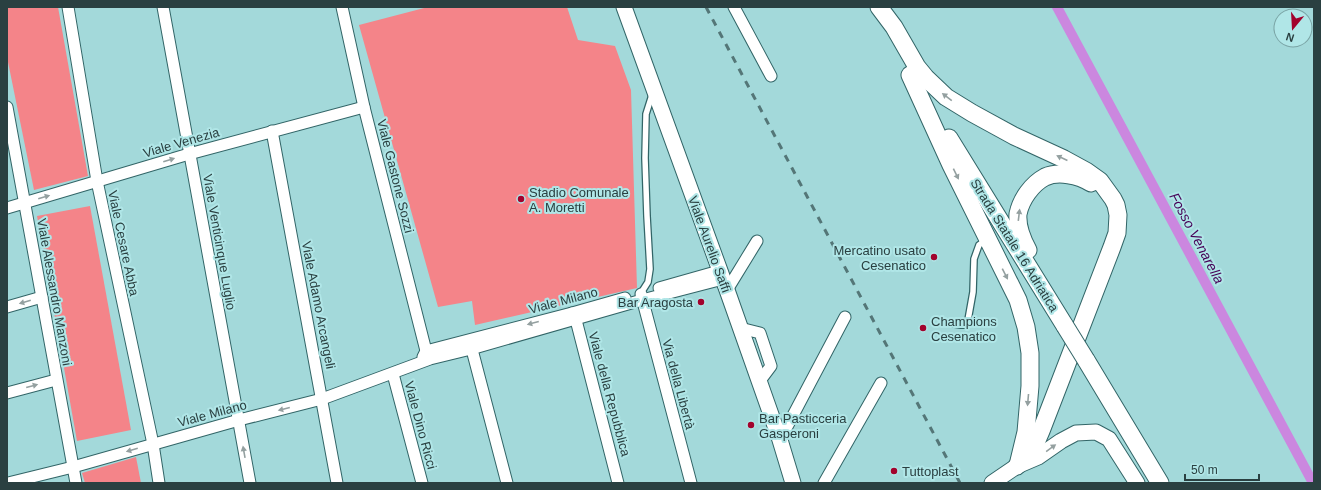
<svg xmlns="http://www.w3.org/2000/svg" width="1321" height="490" viewBox="0 0 1321 490" font-family="Helvetica,sans-serif">
	<style>
		.green { fill: #f48489 }
		.lines { fill: none; stroke-linecap: round; stroke-linejoin: round }
		.canal { stroke: #cb87df; stroke-width: 10 }
		.lane-casing { stroke: #326567; stroke-width: 8 }
		.street-casing { stroke: #326567; stroke-width: 13 }
		.secondary-casing { stroke: #326567; stroke-width: 17 }
		.primary-casing { stroke: #326567; stroke-width: 19 }
		.lane { stroke: #fff; stroke-width: 5.5 }
		.street { stroke: #fff; stroke-width: 11 }
		.secondary { stroke: #fff; stroke-width: 15 }
		.primary { stroke: #fff; stroke-width: 17 }
		.rail { stroke: #547677; stroke-width: 3; stroke-dasharray: 7 7; stroke-linecap: butt }
		.primary-bridge-casing { stroke: #326567; stroke-width: 19; stroke-linecap: butt }
		.primary-bridge { stroke: #fff; stroke-width: 17 }
		.oneway { fill: #94a0a0 }
		.poi-dot { fill: #a2022c; stroke: #b0e6e7; stroke-width: 1.5 }
		.labels { text-anchor: middle; stroke-width: 4; stroke-linejoin: round; paint-order: stroke }
		.street-label { font-size: 13px; fill: #2a4041; stroke: #b0e6e7 }
		.poi-label { font-size: 13px; fill: #2a4041; stroke: #b0e6e7; text-anchor: start }
		.water-label { font-size: 14px; font-style: italic; fill: #460156; stroke: #b0e6e7 }
	</style>
	<rect width="100%" height="100%" fill="#a3d9da"/>
	<g class="green">
		<polygon points="7,7 58,7 88,176 34,190 7,57"/>
		<polygon points="428,7 567,7 578,40 615,46 631,90 637,288 475,325 472,301 438,307 359,25"/>
		<polygon points="90,206 131,430 77,441 37,216"/>
		<polygon points="136,457 141,483 85,483 82,473"/>
	</g>
	<g class="lines">
		<polyline class="canal" points="1057,7 1313,483"/>
		<g class="lane-casing">
			<g id="lane">
				<polyline points="641,293 648,282 650,269 647,216 645,158 646,114 652,95"/>
				<polyline points="948,323 961,325 965,325 968,320 973,292 974,259 979,245 986,240"/>
			</g>
		</g>
		<g class="street-casing">
			<g id="street">
				<polyline points="68,7 97,181 153,444 159,483"/>
				<polyline points="163,7 250,483"/>
				<polyline points="342,7 364,107 426,351"/>
				<polyline points="734,7 771,76"/>
				<polyline points="7,107 76,483"/>
				<polyline points="272,131 337,483"/>
				<polyline points="7,208 189,154 364,107"/>
				<polyline points="659,288 719,271"/>
				<polyline points="727,290 757,241"/>
				<polyline points="641,294 691,483"/>
				<polyline points="7,307 42,297"/>
				<polyline points="572,313 576,320 618,483"/>
				<polyline points="740,328 760,333 771,366 759,382"/>
				<polyline points="470,342 507,483"/>
				<polyline points="423,357 426,351 572,313 625,298"/>
				<polyline points="393,374 422,483"/>
				<polyline points="7,393 56,380"/>
				<polyline points="780,440 845,317"/>
				<polyline points="8,483 73,467 239,420 322,399 430,359 471,349 642,300 723,279"/>
				<polyline points="824,483 881,383"/>
			</g>
		</g>
		<g class="secondary-casing">
			<g id="secondary">
				<polyline points="624,7 727,290 780,440 793,483"/>
				<polyline points="992,483 1017,466 1038,457 1061,441 1076,433 1096,432 1109,439 1137,483"/>
			</g>
		</g>
		<g class="primary-casing">
			<g id="primary">
				<polyline points="879,7 894,27 917,67 926,78 946,97 972,113 1014,136 1064,159 1086,171 1100,181 1113,199 1116,205 1118,215 1117,233 1112,247 1041,431 1035,445 1017,466"/>
				<polyline points="910,75 951,165 1018,300 1026,327 1030,353 1030,386 1026,432 1019,461"/>
				<polyline points="949,138 1065,326"/>
				<path d="M 1028,250 C 1022,239 1017,226 1018,214 C 1021,199 1032,184 1045,177 C 1058,171 1079,175 1091,183"/>
				<polyline points="1086,360 1160,483"/>
			</g>
		</g>
		<use href="#lane" class="lane"/>
		<use href="#street" class="street"/>
		<use href="#secondary" class="secondary"/>
		<use href="#primary" class="primary"/>
		<polyline class="rail" points="706,7 960,483"/>
		<g class="primary-bridge-casing">
			<polyline id="primary-bridge" points="1065,326 1086,360"/>
		</g>
		<use href="#primary-bridge" class="primary-bridge"/>
	</g>
	<defs><path id="oneway-solid" d="M-6-.8H1V-3.2L6.5 0L1 3.2V.8H-6Z"/></defs>
	<g class="oneway">
		<use href="#oneway-solid" transform="translate(947 97) rotate(-143)"/>
		<use href="#oneway-solid" transform="translate(1062 158) rotate(-155)"/>
		<use href="#oneway-solid" transform="translate(169 160) rotate(-17)"/>
		<use href="#oneway-solid" transform="translate(956 174) rotate(64)"/>
		<use href="#oneway-solid" transform="translate(44 197) rotate(-16)"/>
		<use href="#oneway-solid" transform="translate(1019 215) rotate(-83)"/>
		<use href="#oneway-solid" transform="translate(1005 274) rotate(63)"/>
		<use href="#oneway-solid" transform="translate(25 302) rotate(164)"/>
		<use href="#oneway-solid" transform="translate(533 323) rotate(165)"/>
		<use href="#oneway-solid" transform="translate(32 386) rotate(-15)"/>
		<use href="#oneway-solid" transform="translate(1028 400) rotate(95)"/>
		<use href="#oneway-solid" transform="translate(284 409) rotate(166)"/>
		<use href="#oneway-solid" transform="translate(1051 448) rotate(-36)"/>
		<use href="#oneway-solid" transform="translate(132 450) rotate(164)"/>
		<use href="#oneway-solid" transform="translate(244 452) rotate(-100)"/>
	</g>
	<g class="poi-dot">
		<circle cx="521" cy="199" r="4"/>
		<circle cx="934" cy="257" r="4"/>
		<circle cx="701" cy="302" r="4"/>
		<circle cx="923" cy="328" r="4"/>
		<circle cx="751" cy="425" r="4"/>
		<circle cx="894" cy="471" r="4"/>
	</g>
	<g class="labels">
		<g class="street-label">
			<text transform="translate(181 142) rotate(-16)" y="5">Viale Venezia</text>
			<text transform="translate(396 176) rotate(76)" y="5">Viale Gastone Sozzi</text>
			<text transform="translate(220 242) rotate(80)" y="5">Viale Venticinque Luglio</text>
			<text transform="translate(124 243) rotate(78)" y="5">Viale Cesare Abba</text>
			<text transform="translate(710 244) rotate(70)" y="5">Viale Aurelio Saffi</text>
			<text transform="translate(1015 245) rotate(58)" y="5">Strada Statale 16 Adriatica</text>
			<text transform="translate(55 292) rotate(80)" y="5">Viale Alessandro Manzoni</text>
			<text transform="translate(563 300) rotate(-15)" y="5">Viale Milano</text>
			<text transform="translate(319 305) rotate(79)" y="5">Viale Adamo Arcangeli</text>
			<text transform="translate(679 384) rotate(75)" y="5">Via della Libertà</text>
			<text transform="translate(610 394) rotate(75)" y="5">Viale della Repubblica</text>
			<text transform="translate(212 413) rotate(-15)" y="5">Viale Milano</text>
			<text transform="translate(421 425) rotate(75)" y="5">Viale Dino Ricci</text>
		</g>
		<g class="poi-label">
			<text x="529" y="197">Stadio Comunale<tspan x="529" dy="15">A. Moretti</tspan></text>
			<text x="926" y="255" text-anchor="end">Mercatino usato<tspan x="926" dy="15">Cesenatico</tspan></text>
			<text x="693" y="307" text-anchor="end">Bar Aragosta</text>
			<text x="931" y="326">Champions<tspan x="931" dy="15">Cesenatico</tspan></text>
			<text x="759" y="423">Bar Pasticceria<tspan x="759" dy="15">Gasperoni</tspan></text>
			<text x="902" y="476">Tuttoplast</text>
		</g>
		<g class="water-label">
			<text transform="translate(1197 238) rotate(62)" y="5">Fosso Venarella</text>
		</g>
	</g>
	<rect width="1321" height="490" fill="none" stroke="#2a4041" stroke-width="16"/>
	<g transform="translate(1293 28) rotate(198)"><circle r="19" fill="#b0e6e7" stroke="#7aa4a5"/>
	<path d="M0-3L7 15L0 10L-7 15Z" fill="#a2022c"/>
	<text y="-6" font-size="11" font-weight="bold" text-anchor="middle" fill="#2a4041">N</text>
	</g>
	<path d="M1185 474v6h74v-6" fill="none" stroke="#2a4041" stroke-width="2"/>
	<text x="1191" y="474" font-size="12" fill="#2a4041" stroke="#b0e6e7" stroke-width="3" paint-order="stroke">50 m</text>
</svg>
